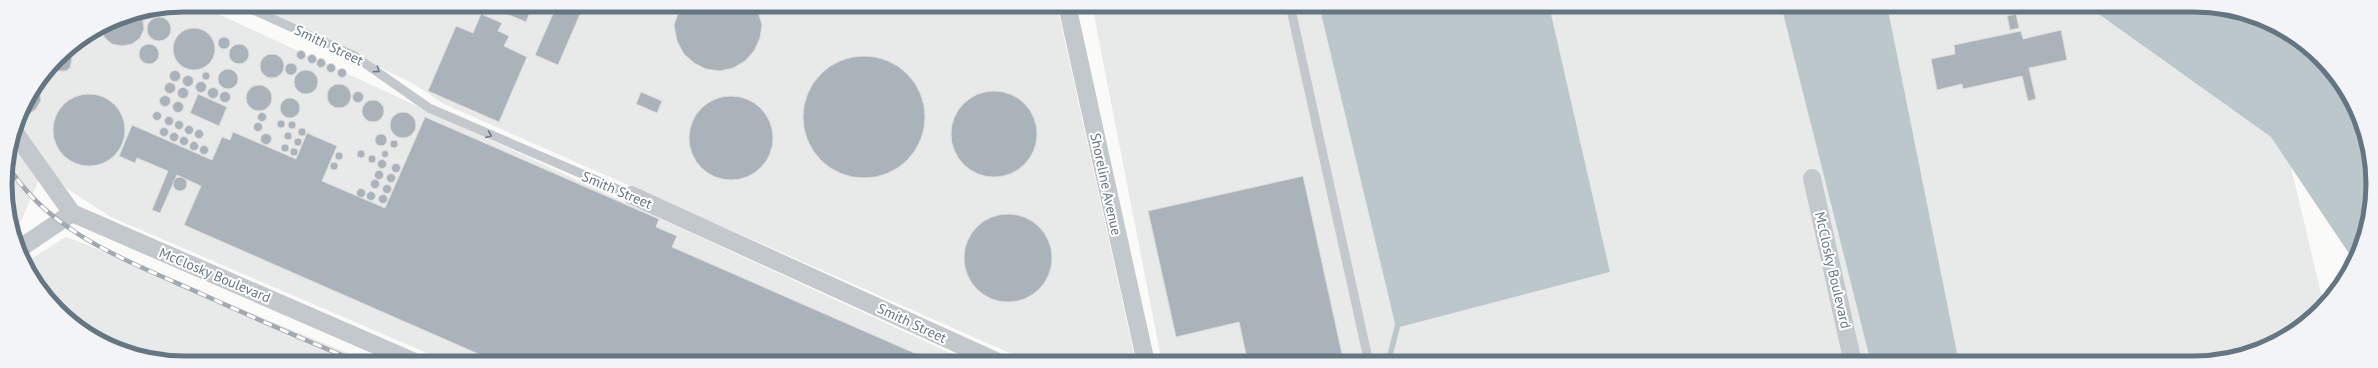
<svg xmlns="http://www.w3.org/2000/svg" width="2378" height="368" viewBox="0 0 2378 368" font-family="'PT Sans',sans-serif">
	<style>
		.built { fill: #e8e9e9 }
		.water { fill: #bbc7cb }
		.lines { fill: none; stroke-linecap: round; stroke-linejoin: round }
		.stream { stroke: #bbc7cb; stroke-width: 5.5 }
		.building { fill: #aab3b9; stroke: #dcdcda }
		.service { stroke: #c3c8cc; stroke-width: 9 }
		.minor { stroke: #c3c8cc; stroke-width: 18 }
		.rail-casing { stroke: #a2aab0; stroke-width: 4.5 }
		.rail { stroke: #fff; stroke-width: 3; stroke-dasharray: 9; stroke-linecap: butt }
		.oneway { stroke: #6a7a87 }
		.labels { text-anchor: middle; stroke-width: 4; stroke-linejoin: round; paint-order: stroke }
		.street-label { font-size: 14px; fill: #657683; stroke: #fff }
		.rim { fill: none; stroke: #657683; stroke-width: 5 }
	</style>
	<rect width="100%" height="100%" fill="#fafaf8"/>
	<g class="built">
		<polygon points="184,5 199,5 972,363 450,363 111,217 66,188 46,164 21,221 13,227 5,173 19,115 58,57 116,19"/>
		<polygon points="251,5 1051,5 1059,15 1136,363 1033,363 444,104 412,83"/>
		<polygon points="1092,5 1319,5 1396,328 1610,272 1549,5 1781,5 1789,37 1889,16 1887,5 2086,5 2271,137 2291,167 2324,306 2321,310 2273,345 2206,363 1162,363"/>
		<polygon points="66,237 77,241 372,363 172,363 105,345 50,302 26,262"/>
	</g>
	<g class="water">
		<polygon points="1319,5 1549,5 1610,272 1396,328"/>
		<polygon points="1781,5 1887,5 1959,363 1871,363"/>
		<polygon points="2086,5 2206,5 2273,24 2329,66 2364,127 2373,196 2359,253 2354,261 2271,137"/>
	</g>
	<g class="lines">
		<polyline class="stream" points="1388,363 1399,320"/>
	</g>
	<g class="building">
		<polygon points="511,5 526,5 532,7 526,22 507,14"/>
		<polygon points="557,5 584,5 558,65 535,55"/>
		<polygon points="681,5 756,5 762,25 760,38 754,51 745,61 733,68 720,71 706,69 694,63 684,54 677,41 674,25"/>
		<polygon points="142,13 144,29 140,38 132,44 122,46 112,44 105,38 100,29 116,19"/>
		<polygon points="481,14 502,23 498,31 509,36 504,46 527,57 499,122 428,91 456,26 473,33"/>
		<polygon points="2016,14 2019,28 2010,30 2007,16"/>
		<circle cx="159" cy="29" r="12"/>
		<circle cx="194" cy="49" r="21"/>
		<polygon points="2061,30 2067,60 2029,68 2036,99 2028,101 2022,76 1963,89 1962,84 1937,90 1931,59 1955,54 1954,45 2021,31 2023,39"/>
		<circle cx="224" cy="43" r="6"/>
		<circle cx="149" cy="54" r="10"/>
		<circle cx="239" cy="54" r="10"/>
		<circle cx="301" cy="55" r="4.5"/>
		<polygon points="67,51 72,58 70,68 66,71 56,71 51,67 58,57"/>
		<circle cx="272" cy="66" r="12"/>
		<circle cx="312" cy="59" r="4.5"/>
		<circle cx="864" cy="117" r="61"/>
		<circle cx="321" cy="63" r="4.5"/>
		<circle cx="291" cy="69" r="6"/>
		<circle cx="331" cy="68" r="4.5"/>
		<circle cx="342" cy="73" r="4.5"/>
		<circle cx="228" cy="79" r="10"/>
		<circle cx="306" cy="82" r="12"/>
		<circle cx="175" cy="76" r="5.5"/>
		<circle cx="206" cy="76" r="4"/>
		<circle cx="188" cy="81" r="5.5"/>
		<circle cx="201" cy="87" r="5.5"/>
		<circle cx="170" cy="88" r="5.5"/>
		<circle cx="339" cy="96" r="12"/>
		<circle cx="259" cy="98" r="13"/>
		<polygon points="39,86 41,100 36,109 28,115 18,117"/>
		<circle cx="183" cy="93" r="5.5"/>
		<circle cx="213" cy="93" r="5.5"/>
		<circle cx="994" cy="134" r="43"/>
		<circle cx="225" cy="97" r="5.5"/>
		<circle cx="358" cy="97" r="5.5"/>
		<polygon points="641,92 662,101 657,113 636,104"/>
		<polygon points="198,94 227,107 219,126 190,113"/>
		<circle cx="89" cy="130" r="36"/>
		<circle cx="731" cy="138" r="42"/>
		<circle cx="165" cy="101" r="5.5"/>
		<circle cx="290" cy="108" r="10"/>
		<circle cx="373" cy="111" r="11"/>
		<circle cx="178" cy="107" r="5.5"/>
		<circle cx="157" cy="116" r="4.5"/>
		<circle cx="403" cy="125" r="13"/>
		<circle cx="262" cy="117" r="4.5"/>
		<circle cx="169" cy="121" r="4.5"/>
		<polygon points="425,117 659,219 656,227 677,236 672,247 937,363 499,363 184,225 201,186 177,175 160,213 152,210 168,171 137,158 135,163 119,156 132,125 212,160 222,137 230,140 233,132 296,159 307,133 337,146 322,181 385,208"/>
		<circle cx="281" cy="124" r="4"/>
		<circle cx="179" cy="125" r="4.5"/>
		<circle cx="292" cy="125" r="4"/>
		<circle cx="258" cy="127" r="4.5"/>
		<circle cx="189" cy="130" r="4.5"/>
		<circle cx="164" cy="132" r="4.5"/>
		<circle cx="302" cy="132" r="4"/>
		<circle cx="199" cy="134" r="4.5"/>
		<circle cx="288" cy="136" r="4"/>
		<circle cx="174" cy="137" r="4.5"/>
		<circle cx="266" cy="139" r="5.5"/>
		<circle cx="381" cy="140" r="6"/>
		<circle cx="184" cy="141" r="4.5"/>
		<circle cx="298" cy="142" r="4"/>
		<circle cx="394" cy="144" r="4"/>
		<circle cx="194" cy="146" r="4.5"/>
		<circle cx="285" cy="148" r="4"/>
		<circle cx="204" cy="150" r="4.5"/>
		<circle cx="294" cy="152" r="4"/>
		<circle cx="361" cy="154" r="4"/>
		<circle cx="385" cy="154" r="3.5"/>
		<circle cx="339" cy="156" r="4"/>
		<circle cx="372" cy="159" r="4"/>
		<circle cx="382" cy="164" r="4.5"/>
		<circle cx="334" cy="166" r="4"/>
		<circle cx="396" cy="168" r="4.5"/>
		<circle cx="379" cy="175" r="4.5"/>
		<circle cx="391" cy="178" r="4.5"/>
		<polygon points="1303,176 1344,363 1248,363 1239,322 1176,337 1148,211"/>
		<circle cx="180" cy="184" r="7"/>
		<circle cx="375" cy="184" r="4.5"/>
		<circle cx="387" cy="189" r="4.5"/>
		<circle cx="361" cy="193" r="4.5"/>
		<circle cx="371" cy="196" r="4.5"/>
		<circle cx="383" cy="199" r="4.5"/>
		<circle cx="1008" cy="258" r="44"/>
	</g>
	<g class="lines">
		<g class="service">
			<polyline points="242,5 353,55 429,108 631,195"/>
			<polyline points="1290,5 1369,363"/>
		</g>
		<g class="minor">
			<polyline points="1067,5 1146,363"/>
			<polyline points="15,133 72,213"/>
			<polyline points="1812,178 1853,363"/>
			<polyline points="631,195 1000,363"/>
			<polyline points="72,213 417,363"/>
			<polyline points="19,249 72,213"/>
		</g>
		<g class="rail-casing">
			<path id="rail" d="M 7,164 C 49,235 134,263 206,296 C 257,319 309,342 361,363"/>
		</g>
		<use href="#rail" class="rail"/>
	</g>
	<defs><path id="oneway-chevron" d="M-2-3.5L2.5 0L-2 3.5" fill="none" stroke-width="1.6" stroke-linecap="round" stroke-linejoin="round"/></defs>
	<g class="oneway">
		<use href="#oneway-chevron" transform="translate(377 70) rotate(34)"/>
		<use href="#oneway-chevron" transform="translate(489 135) rotate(23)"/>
	</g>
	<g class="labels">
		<g class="street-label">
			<text transform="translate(329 45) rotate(26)" y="5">Smith Street</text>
			<text transform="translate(1106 184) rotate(78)" y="5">Shoreline Avenue</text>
			<text transform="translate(617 190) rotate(23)" y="5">Smith Street</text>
			<text transform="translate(1833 270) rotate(77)" y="5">McClosky Boulevard</text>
			<text transform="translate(215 275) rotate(23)" y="5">McClosky Boulevard</text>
			<text transform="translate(912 323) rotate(25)" y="5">Smith Street</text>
		</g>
	</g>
	<path d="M0 0H2378V368H0ZM184 12H2194A172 172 0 0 1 2366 184V184A172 172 0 0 1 2194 356H184A172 172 0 0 1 12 184V184A172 172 0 0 1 184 12Z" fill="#f3f4f5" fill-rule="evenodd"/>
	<path class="rim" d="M184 12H2194A172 172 0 0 1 2366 184V184A172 172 0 0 1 2194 356H184A172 172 0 0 1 12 184V184A172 172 0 0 1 184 12Z"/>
</svg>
